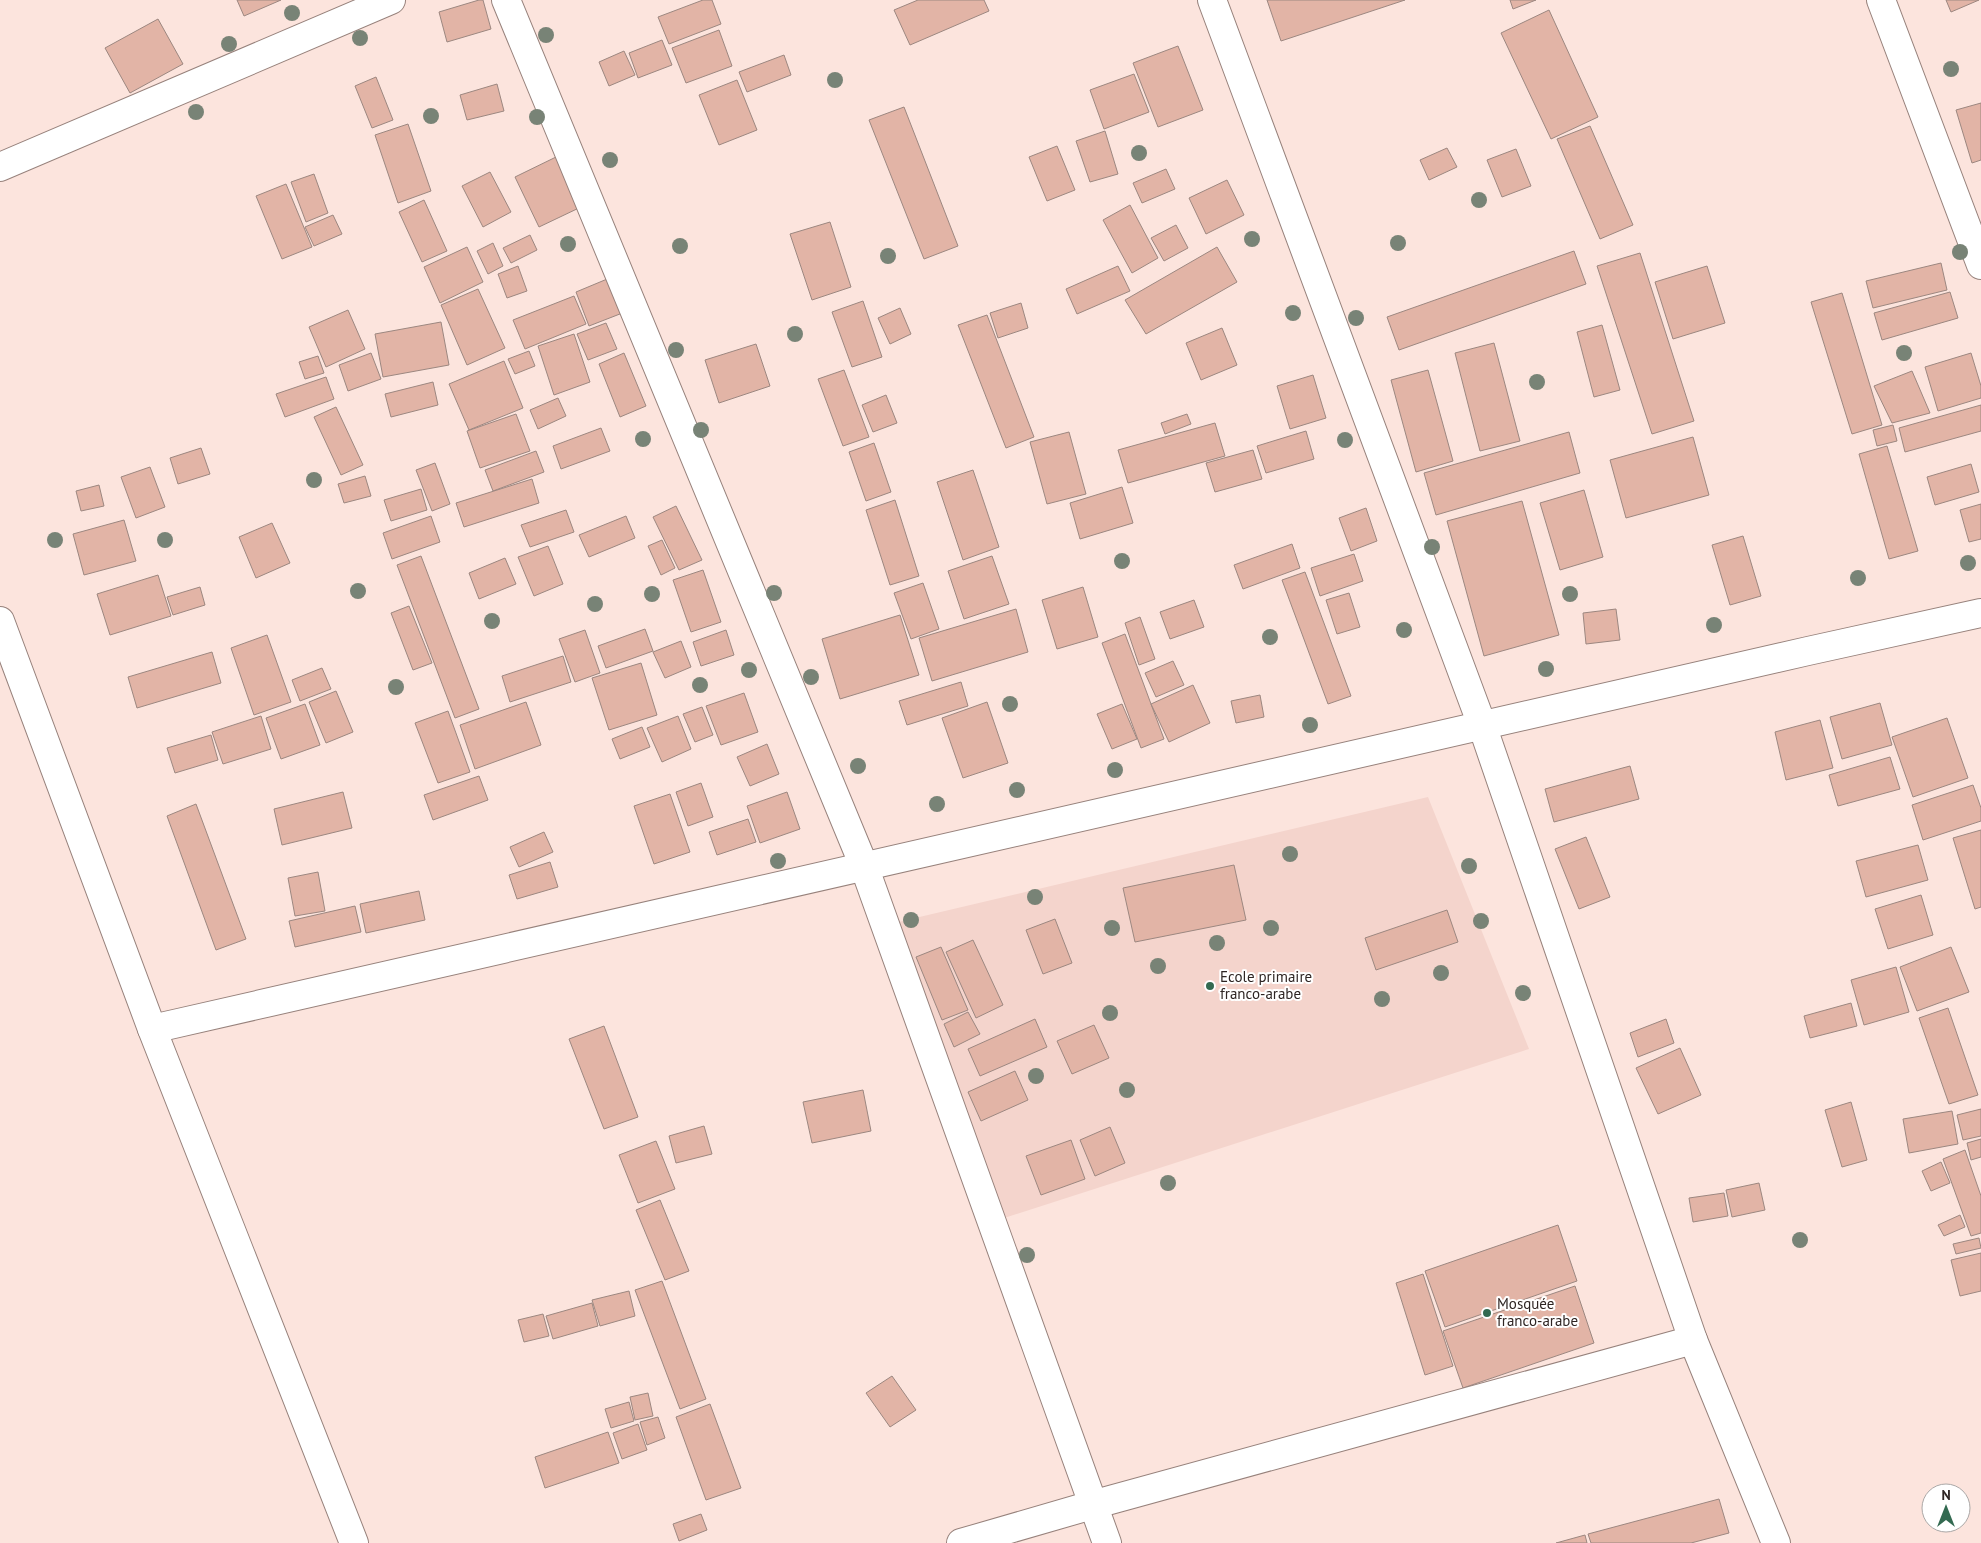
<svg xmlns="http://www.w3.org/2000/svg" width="1981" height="1543" viewBox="0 0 1981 1543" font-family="'PT Sans',sans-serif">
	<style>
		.built { fill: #f4d4cc }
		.building { fill: #e2b4a6; stroke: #9c8780 }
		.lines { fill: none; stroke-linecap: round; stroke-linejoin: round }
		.minor-casing { stroke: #97827c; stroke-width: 30 }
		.minor { stroke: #fff; stroke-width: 28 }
		.tree { fill: #788376 }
		.poi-dot { fill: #336a51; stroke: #fff; stroke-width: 2 }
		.labels { text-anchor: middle; stroke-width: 4; stroke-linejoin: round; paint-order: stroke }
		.poi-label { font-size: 15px; fill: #2e2523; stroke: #fff; text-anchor: start }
	</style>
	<rect width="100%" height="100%" fill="#fce4dd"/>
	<polygon class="built" points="1428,797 1529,1049 998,1220 894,923"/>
	<g class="building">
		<polygon points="237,0 281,0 244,16"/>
		<polygon points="479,0 483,0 491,29 447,42 439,12"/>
		<polygon points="703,0 712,0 721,24 669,44 658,17"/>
		<polygon points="918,0 984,0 989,11 910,45 894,10"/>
		<polygon points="1267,0 1405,0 1281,41"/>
		<polygon points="1510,0 1536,0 1513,9"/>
		<polygon points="1946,0 1979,0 1951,12"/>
		<polygon points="1549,10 1598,117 1551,139 1501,33"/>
		<polygon points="158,19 183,64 130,93 105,48"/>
		<polygon points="719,30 732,66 686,83 672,48"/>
		<polygon points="662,40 672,65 638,78 629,53"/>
		<polygon points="1178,46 1203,110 1158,127 1133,63"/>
		<polygon points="624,51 635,75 609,86 599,62"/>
		<polygon points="784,55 791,75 747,92 739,72"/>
		<polygon points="1134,74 1149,112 1104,129 1090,90"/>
		<polygon points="376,77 393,120 372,128 355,86"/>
		<polygon points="737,80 757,130 719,145 699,95"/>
		<polygon points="497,84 504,111 467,120 460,95"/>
		<polygon points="1981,103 1981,160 1972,163 1956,110"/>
		<polygon points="904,107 958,246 924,259 869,120"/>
		<polygon points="408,124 431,191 398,203 375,135"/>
		<polygon points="1590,126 1633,225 1600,239 1557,139"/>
		<polygon points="1105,131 1118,174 1090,182 1076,141"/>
		<polygon points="1057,146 1075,190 1047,201 1029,157"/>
		<polygon points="1447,148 1457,167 1429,180 1420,160"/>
		<polygon points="1516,149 1531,186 1502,197 1487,160"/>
		<polygon points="556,157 581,207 539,227 515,177"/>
		<polygon points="1166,169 1175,189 1142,203 1133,183"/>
		<polygon points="490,172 511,212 483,227 462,186"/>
		<polygon points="314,174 328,213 306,222 291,182"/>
		<polygon points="1227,180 1244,215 1206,234 1189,198"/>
		<polygon points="286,184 312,247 282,259 256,196"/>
		<polygon points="424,200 447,251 422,262 399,212"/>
		<polygon points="1130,205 1158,258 1132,273 1103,220"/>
		<polygon points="333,215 342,234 314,246 305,227"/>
		<polygon points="830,222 851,287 812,300 790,234"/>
		<polygon points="1176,225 1188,248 1164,261 1151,238"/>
		<polygon points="530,235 537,250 511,263 503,248"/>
		<polygon points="493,243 503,266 488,274 477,251"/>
		<polygon points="467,247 483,282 440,303 424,267"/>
		<polygon points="1217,247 1237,282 1146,334 1125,300"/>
		<polygon points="1574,251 1586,284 1399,350 1387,317"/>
		<polygon points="1640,253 1694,421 1652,434 1597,266"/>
		<polygon points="1941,263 1947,290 1873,308 1866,281"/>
		<polygon points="518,266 527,291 507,298 498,274"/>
		<polygon points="1118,266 1130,291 1077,314 1066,289"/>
		<polygon points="1707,266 1725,323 1673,339 1655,282"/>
		<polygon points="612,277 625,312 589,326 576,292"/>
		<polygon points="478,289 505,348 467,365 441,305"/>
		<polygon points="1950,292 1958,318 1882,340 1874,313"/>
		<polygon points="1842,293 1882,425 1852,434 1811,302"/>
		<polygon points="574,296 586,324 525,349 513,320"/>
		<polygon points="863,301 882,357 852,367 832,312"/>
		<polygon points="1021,303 1028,328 998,338 990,313"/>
		<polygon points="900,308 911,334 890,344 878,318"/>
		<polygon points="348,310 365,349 326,367 309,327"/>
		<polygon points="987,315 1034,437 1006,448 958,325"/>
		<polygon points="441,322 449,365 383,377 375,334"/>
		<polygon points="606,323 617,349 588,360 577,334"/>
		<polygon points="1602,325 1620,390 1594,397 1577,332"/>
		<polygon points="1222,328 1237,365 1201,380 1186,343"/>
		<polygon points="574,334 590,382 554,395 538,346"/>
		<polygon points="1494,343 1520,441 1480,451 1455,353"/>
		<polygon points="756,344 770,386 719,403 705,360"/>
		<polygon points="529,351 535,366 515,374 508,359"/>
		<polygon points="371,353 381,379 348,391 339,365"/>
		<polygon points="624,353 646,406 620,417 599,364"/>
		<polygon points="1971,353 1981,386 1981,398 1938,411 1925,367"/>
		<polygon points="318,356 324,373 305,379 299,362"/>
		<polygon points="504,361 523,408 469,430 449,384"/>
		<polygon points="844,370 869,437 843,446 818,379"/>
		<polygon points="1428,370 1453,461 1416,472 1391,380"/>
		<polygon points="1912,371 1930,413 1892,423 1874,386"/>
		<polygon points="1313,375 1326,418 1290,429 1277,386"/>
		<polygon points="326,377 334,399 285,417 276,394"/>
		<polygon points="433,382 438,405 391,417 385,394"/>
		<polygon points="886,395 897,423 873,432 862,405"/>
		<polygon points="558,398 566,416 538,429 530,410"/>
		<polygon points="1981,405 1981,431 1905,452 1899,428"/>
		<polygon points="336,407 363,465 341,475 314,417"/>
		<polygon points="516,414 530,451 480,468 467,431"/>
		<polygon points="1187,414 1191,424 1165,434 1161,423"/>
		<polygon points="1215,423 1225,456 1128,483 1118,450"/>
		<polygon points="1893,425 1897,441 1877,446 1873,430"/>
		<polygon points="601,428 610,451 561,469 553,446"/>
		<polygon points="1306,431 1314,459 1266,473 1257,446"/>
		<polygon points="1069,432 1086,494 1047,504 1030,442"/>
		<polygon points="1569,432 1580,473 1436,515 1424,473"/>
		<polygon points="1693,437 1709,495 1626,518 1610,460"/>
		<polygon points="874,443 891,492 866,501 849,452"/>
		<polygon points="1887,446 1918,551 1889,559 1859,454"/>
		<polygon points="201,448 210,474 178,484 170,458"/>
		<polygon points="1253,450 1262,479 1215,492 1206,463"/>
		<polygon points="536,451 544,472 493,491 485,470"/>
		<polygon points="435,463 450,504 432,511 416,470"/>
		<polygon points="1971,464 1979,492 1935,505 1927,477"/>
		<polygon points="150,467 165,507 136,518 121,477"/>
		<polygon points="973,470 999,547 963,560 937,482"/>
		<polygon points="365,476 371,496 344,503 338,484"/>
		<polygon points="532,479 539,503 464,527 456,503"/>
		<polygon points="99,485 104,506 81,511 76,491"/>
		<polygon points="1122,487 1133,523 1080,539 1070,503"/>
		<polygon points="421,489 427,510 391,521 384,500"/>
		<polygon points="1584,490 1603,557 1560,570 1540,503"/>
		<polygon points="895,500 919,576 890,585 866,510"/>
		<polygon points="1522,501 1559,635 1484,656 1447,521"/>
		<polygon points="1981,504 1981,539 1969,542 1960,510"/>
		<polygon points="676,506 702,560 679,570 653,517"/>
		<polygon points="1366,508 1377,541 1351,551 1339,518"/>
		<polygon points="566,510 574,532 530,547 521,525"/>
		<polygon points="431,516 440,542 392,559 383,533"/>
		<polygon points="626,516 635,538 589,557 579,535"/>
		<polygon points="124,520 136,561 84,575 73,534"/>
		<polygon points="272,523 290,563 256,578 239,537"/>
		<polygon points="1743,536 1761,596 1730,605 1712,545"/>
		<polygon points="662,540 675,568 661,575 648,546"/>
		<polygon points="1292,544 1300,568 1243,589 1234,565"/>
		<polygon points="548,546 563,584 534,596 518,557"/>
		<polygon points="1354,554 1363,581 1320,596 1311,568"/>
		<polygon points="421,556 479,709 455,718 397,565"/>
		<polygon points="992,556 1009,604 964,619 948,571"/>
		<polygon points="505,558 516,584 479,599 469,573"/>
		<polygon points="703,570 721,622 691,632 673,580"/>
		<polygon points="1305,572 1351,696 1328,704 1282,580"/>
		<polygon points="158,575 171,616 110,635 97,594"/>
		<polygon points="923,583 939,629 911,639 894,593"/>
		<polygon points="200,587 205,605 173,615 167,597"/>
		<polygon points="1083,587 1098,637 1057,649 1042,600"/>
		<polygon points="1349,593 1360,627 1337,634 1326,600"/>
		<polygon points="1194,600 1204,627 1170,639 1160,612"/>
		<polygon points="409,606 432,663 413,670 391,613"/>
		<polygon points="1016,609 1028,652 932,681 919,638"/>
		<polygon points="1616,609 1620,640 1586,644 1583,613"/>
		<polygon points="900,615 919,675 840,699 822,639"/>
		<polygon points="1140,617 1155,659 1139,665 1125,623"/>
		<polygon points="645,629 653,651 606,668 598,646"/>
		<polygon points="585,630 600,673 575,682 559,639"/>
		<polygon points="726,630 734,655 701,666 693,642"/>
		<polygon points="1125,634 1164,739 1141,748 1102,643"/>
		<polygon points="267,635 291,702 254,715 231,648"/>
		<polygon points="681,641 691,667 665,678 653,652"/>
		<polygon points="212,652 221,683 137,708 128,677"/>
		<polygon points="563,656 571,682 510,702 502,676"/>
		<polygon points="1173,661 1184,685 1156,697 1145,673"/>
		<polygon points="641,663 657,715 609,730 592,678"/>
		<polygon points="322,668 331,689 300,701 292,680"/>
		<polygon points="961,682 968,706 907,725 899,701"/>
		<polygon points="1193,685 1210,723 1169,742 1151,704"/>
		<polygon points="336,691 353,732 326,743 309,702"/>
		<polygon points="744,693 758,732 721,745 706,706"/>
		<polygon points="1260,695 1264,717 1236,723 1231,701"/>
		<polygon points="526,702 541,745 475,769 460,725"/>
		<polygon points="987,702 1008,763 963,778 942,718"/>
		<polygon points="1880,703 1892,745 1842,759 1830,717"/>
		<polygon points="305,704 320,745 281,759 266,718"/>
		<polygon points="1122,704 1137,739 1112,749 1097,714"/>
		<polygon points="702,707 713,735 695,742 683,714"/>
		<polygon points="448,711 470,772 438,783 415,723"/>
		<polygon points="261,716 271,749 223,764 212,732"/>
		<polygon points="678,716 691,749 662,762 647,728"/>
		<polygon points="1947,718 1968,778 1913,797 1892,737"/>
		<polygon points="1820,720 1833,768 1786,780 1775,732"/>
		<polygon points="642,727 650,747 620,759 612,739"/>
		<polygon points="211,735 218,760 175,773 167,748"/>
		<polygon points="767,744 779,774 750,786 737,757"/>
		<polygon points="1890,757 1900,789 1838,806 1829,775"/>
		<polygon points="1630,766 1639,799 1554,822 1545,789"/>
		<polygon points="479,776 488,800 433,820 424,795"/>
		<polygon points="701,783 713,817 688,826 676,792"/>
		<polygon points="1973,785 1981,808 1981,821 1923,840 1912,805"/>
		<polygon points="343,792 352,828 282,845 274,809"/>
		<polygon points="787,792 800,829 760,843 747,806"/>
		<polygon points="670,794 690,852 654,864 634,806"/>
		<polygon points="196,804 246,939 216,950 167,816"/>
		<polygon points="748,819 756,842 717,855 709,832"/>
		<polygon points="1981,830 1981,907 1975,909 1953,838"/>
		<polygon points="544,832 553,852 519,867 510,847"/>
		<polygon points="1586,837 1610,897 1579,909 1555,849"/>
		<polygon points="1918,845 1928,880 1866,897 1856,861"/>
		<polygon points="550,862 558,887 517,899 509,875"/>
		<polygon points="1234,865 1246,920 1135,942 1123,888"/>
		<polygon points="318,872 325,911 295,916 288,878"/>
		<polygon points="419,891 425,920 366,933 360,904"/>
		<polygon points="1921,895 1933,935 1888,949 1875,909"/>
		<polygon points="355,906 361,932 295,947 289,921"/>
		<polygon points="1447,910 1458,942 1376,970 1365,938"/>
		<polygon points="1055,919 1072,963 1043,974 1026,930"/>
		<polygon points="973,940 1003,1005 976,1018 946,952"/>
		<polygon points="941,947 968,1010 942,1020 916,957"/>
		<polygon points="1951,947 1969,992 1917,1011 1900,967"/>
		<polygon points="1896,967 1909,1012 1864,1025 1851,980"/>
		<polygon points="1851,1003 1857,1026 1810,1038 1804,1016"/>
		<polygon points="1948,1008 1978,1095 1949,1104 1919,1018"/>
		<polygon points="968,1012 980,1034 954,1047 944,1024"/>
		<polygon points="1035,1019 1047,1047 980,1076 968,1049"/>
		<polygon points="1666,1019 1674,1043 1638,1057 1630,1033"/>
		<polygon points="1094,1025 1109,1058 1072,1074 1057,1041"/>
		<polygon points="604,1026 638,1117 604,1129 569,1039"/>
		<polygon points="1680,1048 1701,1095 1658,1114 1636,1068"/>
		<polygon points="1015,1071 1028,1100 981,1121 968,1092"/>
		<polygon points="863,1090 871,1131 812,1143 803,1102"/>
		<polygon points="1851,1102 1867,1160 1842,1167 1825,1110"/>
		<polygon points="1981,1109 1981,1136 1963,1140 1957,1115"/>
		<polygon points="1952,1111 1958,1144 1909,1153 1903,1119"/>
		<polygon points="704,1126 712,1154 676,1163 669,1136"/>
		<polygon points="1110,1127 1125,1163 1095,1176 1080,1140"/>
		<polygon points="1981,1139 1981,1157 1971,1160 1967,1143"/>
		<polygon points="1071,1140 1085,1179 1041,1195 1026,1156"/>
		<polygon points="656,1141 675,1189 638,1203 619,1155"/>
		<polygon points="1965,1150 1981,1196 1981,1233 1971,1236 1943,1159"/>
		<polygon points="1941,1162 1950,1183 1931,1191 1922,1171"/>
		<polygon points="1759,1183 1765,1210 1732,1217 1726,1190"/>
		<polygon points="1724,1193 1728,1216 1693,1222 1689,1198"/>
		<polygon points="660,1200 689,1271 665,1280 636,1210"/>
		<polygon points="1960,1215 1965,1227 1944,1236 1938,1225"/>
		<polygon points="1558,1225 1577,1281 1445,1327 1425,1271"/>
		<polygon points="1979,1238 1981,1248 1956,1254 1953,1244"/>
		<polygon points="1981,1253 1981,1291 1960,1296 1951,1260"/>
		<polygon points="1423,1274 1453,1366 1425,1375 1396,1283"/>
		<polygon points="662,1281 706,1399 680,1409 635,1290"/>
		<polygon points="1575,1286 1594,1343 1463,1388 1443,1331"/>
		<polygon points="629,1291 635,1316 600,1326 592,1300"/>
		<polygon points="592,1303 598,1326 553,1339 546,1316"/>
		<polygon points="543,1314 549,1336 524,1342 518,1320"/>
		<polygon points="892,1376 916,1410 890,1427 866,1393"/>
		<polygon points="648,1393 653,1416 635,1420 630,1397"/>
		<polygon points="629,1402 634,1421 611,1428 605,1409"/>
		<polygon points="710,1404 741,1488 706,1500 676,1417"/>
		<polygon points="658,1417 665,1438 647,1445 640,1422"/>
		<polygon points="638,1424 647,1450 622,1459 613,1433"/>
		<polygon points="608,1432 619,1463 545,1488 535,1457"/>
		<polygon points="1719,1499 1729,1533 1691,1543 1591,1543 1588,1534"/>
		<polygon points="701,1514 707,1530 679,1541 673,1524"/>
		<polygon points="1585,1535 1587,1543 1556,1543"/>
	</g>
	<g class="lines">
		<g class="minor-casing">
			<g id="minor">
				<polyline points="506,0 864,866 1107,1543"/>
				<polyline points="1212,0 1482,725 1693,1340 1776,1543"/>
				<polyline points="1881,0 1981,265"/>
				<polyline points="0,167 391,0"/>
				<polyline points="0,621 152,1029 354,1543"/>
				<polyline points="152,1029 1808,651 1981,613"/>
				<polyline points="961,1543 1092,1505 1693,1340"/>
			</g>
		</g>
		<use href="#minor" class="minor"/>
	</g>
	<g class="tree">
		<circle cx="292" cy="13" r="8"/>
		<circle cx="546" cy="35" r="8"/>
		<circle cx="360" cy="38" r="8"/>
		<circle cx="229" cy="44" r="8"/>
		<circle cx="1951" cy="69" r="8"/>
		<circle cx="835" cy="80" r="8"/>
		<circle cx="196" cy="112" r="8"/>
		<circle cx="431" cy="116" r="8"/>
		<circle cx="537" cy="117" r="8"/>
		<circle cx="1139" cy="153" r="8"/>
		<circle cx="610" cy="160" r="8"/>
		<circle cx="1479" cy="200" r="8"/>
		<circle cx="1252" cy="239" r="8"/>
		<circle cx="1398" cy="243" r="8"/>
		<circle cx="568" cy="244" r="8"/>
		<circle cx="680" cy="246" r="8"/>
		<circle cx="1960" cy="252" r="8"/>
		<circle cx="888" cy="256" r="8"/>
		<circle cx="1293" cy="313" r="8"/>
		<circle cx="1356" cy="318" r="8"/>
		<circle cx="795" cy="334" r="8"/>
		<circle cx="676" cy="350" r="8"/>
		<circle cx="1904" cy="353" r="8"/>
		<circle cx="1537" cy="382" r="8"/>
		<circle cx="701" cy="430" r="8"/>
		<circle cx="643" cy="439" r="8"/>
		<circle cx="1345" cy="440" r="8"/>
		<circle cx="314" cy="480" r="8"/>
		<circle cx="55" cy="540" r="8"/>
		<circle cx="165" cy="540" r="8"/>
		<circle cx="1432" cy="547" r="8"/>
		<circle cx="1122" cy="561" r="8"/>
		<circle cx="1968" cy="563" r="8"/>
		<circle cx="1858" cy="578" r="8"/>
		<circle cx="358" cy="591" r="8"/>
		<circle cx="774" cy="593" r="8"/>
		<circle cx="652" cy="594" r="8"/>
		<circle cx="1570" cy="594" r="8"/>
		<circle cx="595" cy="604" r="8"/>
		<circle cx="492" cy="621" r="8"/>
		<circle cx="1714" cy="625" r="8"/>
		<circle cx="1404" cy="630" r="8"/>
		<circle cx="1270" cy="637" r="8"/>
		<circle cx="1546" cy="669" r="8"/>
		<circle cx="749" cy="670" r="8"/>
		<circle cx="811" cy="677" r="8"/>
		<circle cx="700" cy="685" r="8"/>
		<circle cx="396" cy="687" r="8"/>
		<circle cx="1010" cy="704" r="8"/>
		<circle cx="1310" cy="725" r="8"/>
		<circle cx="858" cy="766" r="8"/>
		<circle cx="1115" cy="770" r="8"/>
		<circle cx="1017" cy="790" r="8"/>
		<circle cx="937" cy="804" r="8"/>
		<circle cx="1290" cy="854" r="8"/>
		<circle cx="778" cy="861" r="8"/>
		<circle cx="1469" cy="866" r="8"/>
		<circle cx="1035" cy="897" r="8"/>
		<circle cx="911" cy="920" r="8"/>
		<circle cx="1481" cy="921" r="8"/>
		<circle cx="1112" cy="928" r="8"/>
		<circle cx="1271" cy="928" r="8"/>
		<circle cx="1217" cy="943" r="8"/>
		<circle cx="1158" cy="966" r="8"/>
		<circle cx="1441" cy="973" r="8"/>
		<circle cx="1523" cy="993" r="8"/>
		<circle cx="1382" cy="999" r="8"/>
		<circle cx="1110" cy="1013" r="8"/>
		<circle cx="1036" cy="1076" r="8"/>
		<circle cx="1127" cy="1090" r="8"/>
		<circle cx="1168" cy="1183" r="8"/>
		<circle cx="1800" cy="1240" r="8"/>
		<circle cx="1027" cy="1255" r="8"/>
	</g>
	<g class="poi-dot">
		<circle cx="1210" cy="986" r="5"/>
		<circle cx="1487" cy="1313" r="5"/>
	</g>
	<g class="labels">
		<g class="poi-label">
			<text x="1220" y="982">Ecole primaire<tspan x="1220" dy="17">franco-arabe</tspan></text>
			<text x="1497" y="1309">Mosquée<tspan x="1497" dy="17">franco-arabe</tspan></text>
		</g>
	</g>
	<g transform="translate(1946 1508)"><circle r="24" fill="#ffffff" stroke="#aba8a7"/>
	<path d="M0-4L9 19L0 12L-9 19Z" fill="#336a51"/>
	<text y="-8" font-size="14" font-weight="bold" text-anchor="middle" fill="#2e2523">N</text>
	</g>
</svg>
